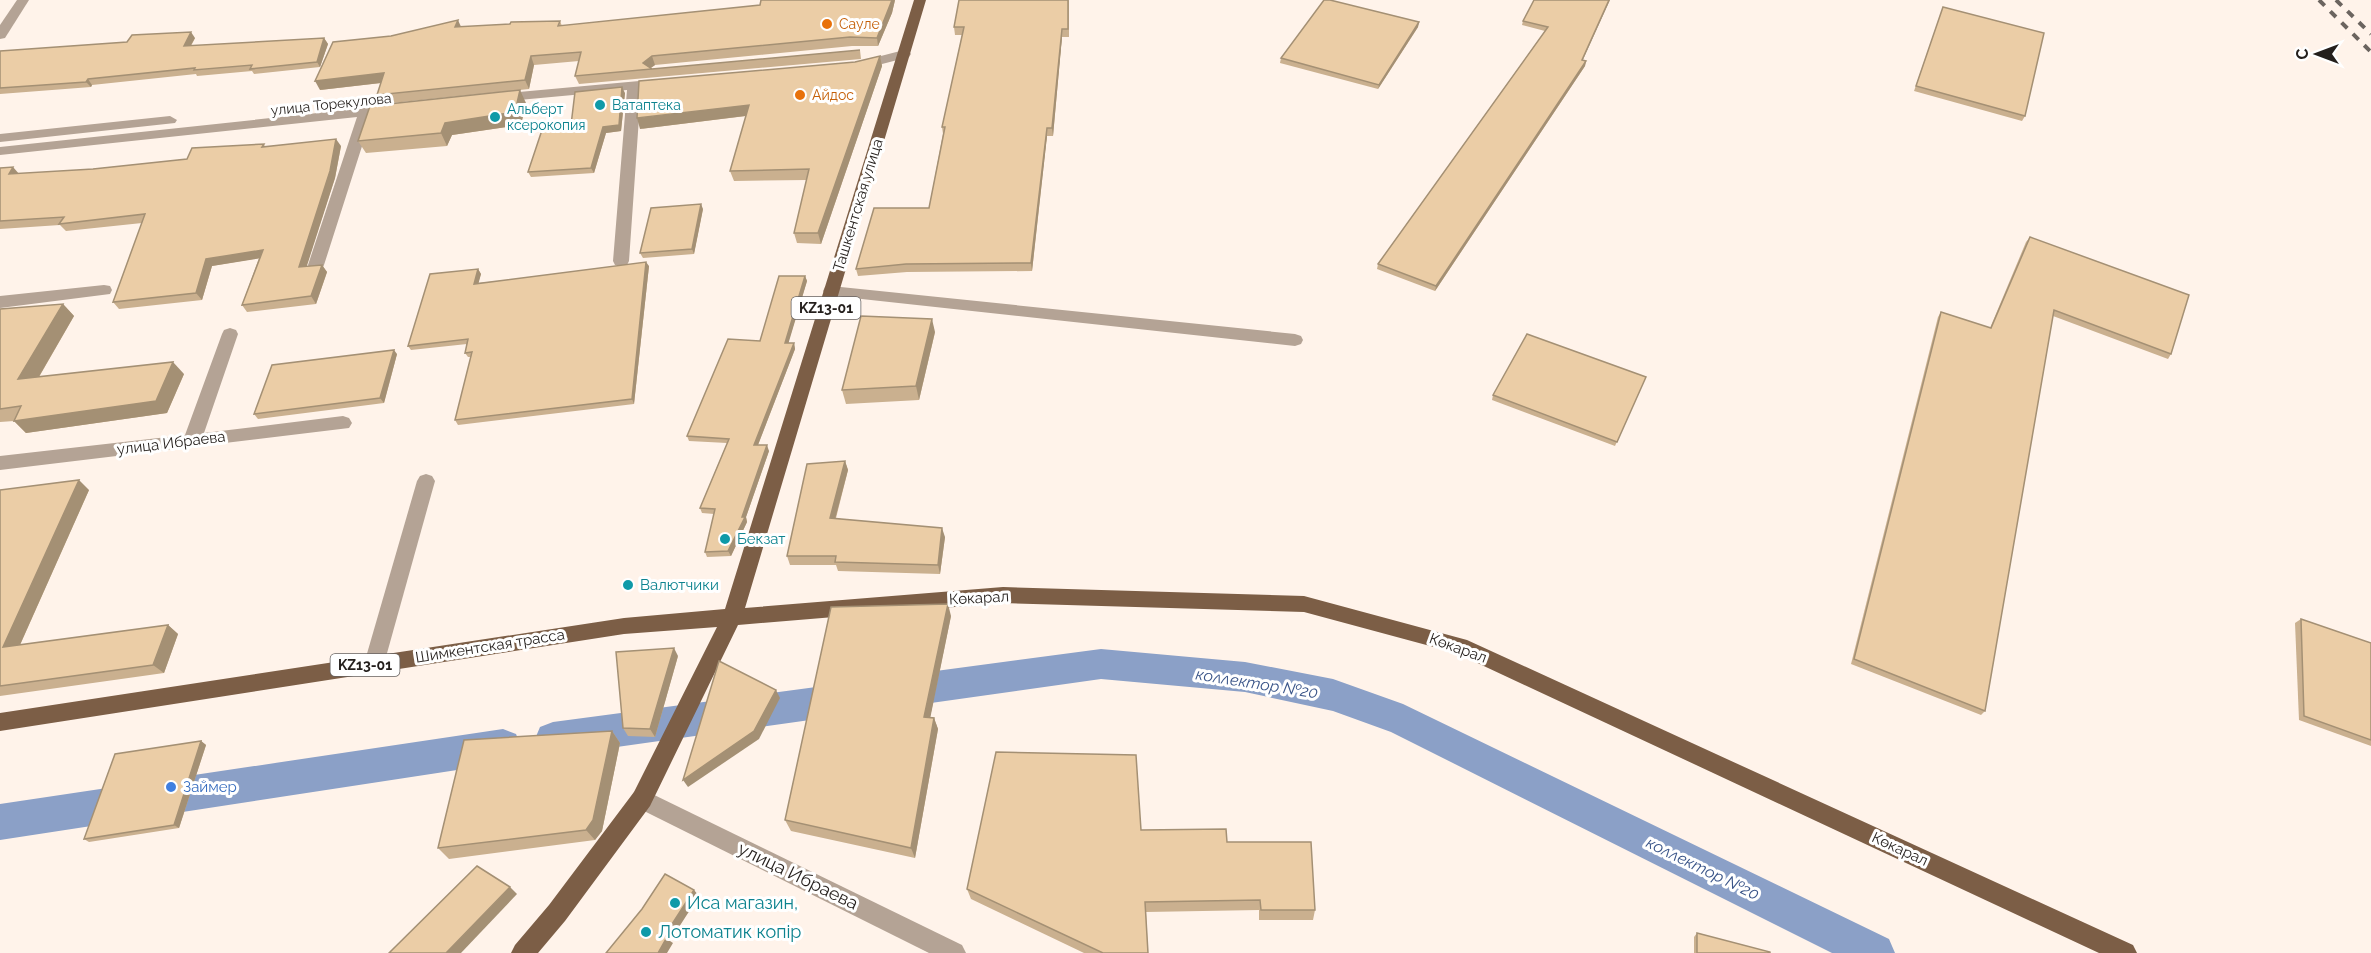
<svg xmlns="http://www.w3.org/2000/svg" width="2371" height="953" viewBox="0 0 2371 953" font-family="Raleway,sans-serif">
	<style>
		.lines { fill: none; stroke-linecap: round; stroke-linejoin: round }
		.canal { fill: #8ba0c7; fill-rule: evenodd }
		.minor { fill: #b4a395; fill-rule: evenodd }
		.major { fill: #7c5e46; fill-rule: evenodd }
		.rail { stroke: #6b645f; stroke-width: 4; stroke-dasharray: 8 8; stroke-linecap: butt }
		.wall { fill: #cab08f }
		.shaded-wall { fill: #a49074 }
		.building { fill: #ebcda6; stroke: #a49074; stroke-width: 1.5 }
		.food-dot { fill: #e8710a; stroke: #fff; stroke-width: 2 }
		.culture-dot { fill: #0f9aa8; stroke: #fff; stroke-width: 2 }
		.shop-dot { fill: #3f7fe0; stroke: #fff; stroke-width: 2 }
		.labels { text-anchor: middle; stroke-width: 6; stroke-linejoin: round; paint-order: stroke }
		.far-food-label { font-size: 14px; fill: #c56008; stroke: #fff; text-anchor: start }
		.far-street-label { font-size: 14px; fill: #241f1c; stroke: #fff }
		.far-culture-label { font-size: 14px; fill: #0d838f; stroke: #fff; text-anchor: start }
		.shield { fill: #fff; stroke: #666260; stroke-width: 1.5 }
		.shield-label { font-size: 14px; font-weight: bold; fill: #241f1c }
		.street-label { font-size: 15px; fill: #241f1c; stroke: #fff }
		.culture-label { font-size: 15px; fill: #0d838f; stroke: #fff; text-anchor: start }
		.shop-label { font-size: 15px; fill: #366cbe; stroke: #fff; text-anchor: start }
		.water-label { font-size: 16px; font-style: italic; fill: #395488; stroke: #fff }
		.near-street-label { font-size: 18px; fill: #241f1c; stroke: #fff }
		.near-culture-label { font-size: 18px; fill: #0d838f; stroke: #fff; text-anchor: start }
	</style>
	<rect width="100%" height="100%" fill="#fff3ea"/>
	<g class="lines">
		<g class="canal">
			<polygon points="1101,649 1245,662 1333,679 1403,704 1889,939 1895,953 1832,953 1391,732 1333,711 1245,692 1101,679 553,756 540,751 535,739 540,727 553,722"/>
			<polygon points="503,729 516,734 521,746 516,758 503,763 0,840 0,804"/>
		</g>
		<g class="minor">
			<polygon points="17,0 29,0 5,38 0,39 0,25"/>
			<polygon points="904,50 909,51 911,54 909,57 859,70 852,66 854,63"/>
			<polygon points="661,79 666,80 668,83 666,86 641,89 629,261 627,265 615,265 613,261 627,90 498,102 491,98 498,94"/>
			<polygon points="393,105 400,109 398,112 372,115 324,265 322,269 310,269 308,265 357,117 0,155 0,147"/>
			<polygon points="170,116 177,120 175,123 0,142 0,134"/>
			<polygon points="104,285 110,286 112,290 110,294 0,308 0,296"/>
			<polygon points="831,286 1295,334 1301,336 1303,340 1301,344 1295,346 825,295 823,291 825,287"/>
			<polygon points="230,328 236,330 238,334 204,433 343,416 349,418 352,423 349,428 0,470 0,456 185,435 222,334 224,330"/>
			<polygon points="426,474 432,476 435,481 384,664 381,670 374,673 367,670 364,664 417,481 420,476"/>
			<polygon points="642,789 962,945 966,953 929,953 634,806 631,799 634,792"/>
		</g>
		<polygon class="major" points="914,0 926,0 745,608 1003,587 1304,596 1467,640 2133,945 2137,953 2099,953 1456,653 1304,612 1003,603 738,625 650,806 565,921 538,953 511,953 515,945 549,905 634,792 717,627 624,634 0,731 0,713 624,618 725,609"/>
		<g class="rail">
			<polyline points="2319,0 2371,52"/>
			<polyline points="2336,0 2371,34"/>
		</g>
	</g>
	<g class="wall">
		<polygon points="761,0 895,0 892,13 878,46 852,46 655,65 651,68 652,69 860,50 861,59 579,84 575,76 579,61 534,65 529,89 382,104 377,95 381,83 320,90 461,27 560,21 562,26 760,5"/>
		<polygon points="1069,0 1069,37 1062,37 1053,136 1047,136 1032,271 907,272 858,276 856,269 929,208 943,134 942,127 962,35 955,35 954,27"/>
		<polygon points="1534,0 1583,60 1586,61 1585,66 1435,291 1377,269 1378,264 1545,31 1522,25 1523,21"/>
		<polygon points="1943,7 2025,116 2022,121 1914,91"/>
		<polygon points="1419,22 1418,27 1378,89 1280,63 1281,58"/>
		<polygon points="195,38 191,46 324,38 328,44 320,67 254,74 252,71 197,76 196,74 92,85 91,87 0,94 0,51"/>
		<polygon points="880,56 882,66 821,244 797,243 794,233 807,180 734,181 730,171 746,116 640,129 855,62"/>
		<polygon points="625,93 621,131 606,133 594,173 531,177 528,172 571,125"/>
		<polygon points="526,103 521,125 452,135 447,146 366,153 358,141"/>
		<polygon points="264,144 265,147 341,146 335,178 306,267 322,265 327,272 316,304 247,312 242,305 259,258 212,266 202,300 119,309 113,302 142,223 66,231 60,225 0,229 0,168 19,174 93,169 187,159"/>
		<polygon points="703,209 694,254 643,258 640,253"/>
		<polygon points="2030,237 2171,354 2168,359 2053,316 1985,711 1981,715 1851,664 1938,317 1941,312 1990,328 2026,242"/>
		<polygon points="649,266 634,404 458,425 455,420 471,357 468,357 465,353 467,344 411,350 408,346 478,269 481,274 478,283"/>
		<polygon points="805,276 807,281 788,343 794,343 795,349 758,445 769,451 746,517 747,522 731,556 707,557 705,552 714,514 702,513 700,508 727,443 689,441 687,436 760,341"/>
		<polygon points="63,304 74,316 39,377 184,374 167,413 26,433 14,421 0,422 0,309"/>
		<polygon points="935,332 919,400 846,404 842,390"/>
		<polygon points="397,354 384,403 258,419 254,414"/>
		<polygon points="1646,377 1615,446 1492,400 1493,395"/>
		<polygon points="845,461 848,470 836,518 945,537 940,574 838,571 836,565 790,565 787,556"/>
		<polygon points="0,490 89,490 20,645 168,625 178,634 164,673 0,696"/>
		<polygon points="951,616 930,717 934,718 938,729 915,858 791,831 785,820"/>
		<polygon points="2301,619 2371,643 2371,746 2299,720 2295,623"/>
		<polygon points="678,656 655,737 628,736 623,728"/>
		<polygon points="612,731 620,743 602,831 595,840 449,859 438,848"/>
		<polygon points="201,741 206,745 179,828 89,842 84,839"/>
		<polygon points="1141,830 1227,842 1315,910 1313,920 1259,920 1259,910 1146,912 1148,953 1084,953 971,899 967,889"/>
		<polygon points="1697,933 1770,953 1694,953 1694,937"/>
	</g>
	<g class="shaded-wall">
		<polygon points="892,0 895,0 892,13 878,46 877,38"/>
		<polygon points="1609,0 1610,0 1581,64 1582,60"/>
		<polygon points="458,20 462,29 455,27"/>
		<polygon points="1419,22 1418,27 1378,89 1379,85"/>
		<polygon points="1062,29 1062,37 1053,136 1052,128"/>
		<polygon points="191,32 195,38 187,52 184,46"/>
		<polygon points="324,38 328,44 320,67 317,62"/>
		<polygon points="531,56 534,65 529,89 525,80"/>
		<polygon points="652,56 655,65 649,69 643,63"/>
		<polygon points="880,56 882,66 821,244 818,233"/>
		<polygon points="1586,61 1585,66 1435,291 1436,286"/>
		<polygon points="384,73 389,82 320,90 315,81"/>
		<polygon points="88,79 92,85 91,87 86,82"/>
		<polygon points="622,87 625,93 621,131 606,133 594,173 591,168 603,127"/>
		<polygon points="520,90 526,103 521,125 452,135 447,146 441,133 445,123"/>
		<polygon points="749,105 753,115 640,129 637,118"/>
		<polygon points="1047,128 1047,136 1032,271 1031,263"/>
		<polygon points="336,139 341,146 335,178 304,275 299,267"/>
		<polygon points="13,167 20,175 9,174"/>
		<polygon points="701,204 703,209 694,254 692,249"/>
		<polygon points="263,250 268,257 212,266 202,300 196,293 206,259"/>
		<polygon points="646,262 649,266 634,404 632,399"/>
		<polygon points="322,265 327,272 316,304 311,296"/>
		<polygon points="478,269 481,274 477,289 474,284"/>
		<polygon points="805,276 807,281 787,348 785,343"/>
		<polygon points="63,304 74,316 30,392 18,379"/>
		<polygon points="932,319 935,332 919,400 916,386"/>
		<polygon points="794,343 795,349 756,450 754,445"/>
		<polygon points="394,350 397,354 384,403 380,398"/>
		<polygon points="173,362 184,374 167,413 26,433 14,421"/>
		<polygon points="767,445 769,451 746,517 747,522 731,556 728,551"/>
		<polygon points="845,461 848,470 833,527 830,518"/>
		<polygon points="79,480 89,490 15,656 3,647"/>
		<polygon points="942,528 945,537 940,574 938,565"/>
		<polygon points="948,604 951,616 928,729 924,717"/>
		<polygon points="168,625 178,634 164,673 153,665"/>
		<polygon points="674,648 678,656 655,737 650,729"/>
		<polygon points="776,690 780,698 759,739 688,787 683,780"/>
		<polygon points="934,718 938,729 915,858 911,848"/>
		<polygon points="612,731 620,743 602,831 595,840 586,830"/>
		<polygon points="201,741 206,745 179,828 174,825"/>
		<polygon points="510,887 517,894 461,953 446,953"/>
		<polygon points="694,890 699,896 670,941 673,943 667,953 658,953 665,935"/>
	</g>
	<g class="building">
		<polygon points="761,0 892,0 877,38 850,37 652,56 643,63 652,69 860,50 575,76 581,52 531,56 525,80 377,95 384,73 315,81 333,42 391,36 458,20 455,27 510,24 511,22 560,21 558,26 760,5"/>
		<polygon points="959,0 1068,0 1068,29 1062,29 1052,128 1047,128 1031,263 906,264 856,269 874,208 929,208 945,127 942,127 964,27 954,27"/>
		<polygon points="1324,0 1330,0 1419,22 1379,85 1281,58"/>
		<polygon points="1534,0 1609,0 1582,60 1586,61 1436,286 1378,264 1548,27 1523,21"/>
		<polygon points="1943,7 2044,33 2025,116 1916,86"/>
		<polygon points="191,32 184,46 324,38 317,62 250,69 252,65 194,70 195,68 88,79 86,82 0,88 0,51 127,42 132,35"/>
		<polygon points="880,56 818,233 794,233 809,169 730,171 749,105 637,118 639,81 855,62"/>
		<polygon points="622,87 619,125 603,127 591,168 528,172 543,127 571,125 575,92"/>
		<polygon points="520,90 515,112 445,123 441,133 358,141 370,106"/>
		<polygon points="336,139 330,171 299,267 322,265 311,296 242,305 263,250 206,259 196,293 113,302 145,214 59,224 64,217 0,221 0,168 13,167 9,174 93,169 187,159 192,148 264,144 262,147"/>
		<polygon points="701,204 692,249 640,253 651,208"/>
		<polygon points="2030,237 2189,295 2171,354 2054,310 1985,711 1854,659 1941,312 1991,328"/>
		<polygon points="646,262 632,399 455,420 472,352 465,353 468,339 408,346 430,274 478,269 474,284"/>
		<polygon points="779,276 805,276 785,343 794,343 754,445 767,445 742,517 745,517 728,551 705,552 715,509 700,508 729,439 687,436 728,339 760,341"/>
		<polygon points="63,304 18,379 173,362 156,401 14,421 21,406 0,409 0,309"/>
		<polygon points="861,316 932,319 916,386 842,390"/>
		<polygon points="1527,334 1646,377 1617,442 1493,395"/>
		<polygon points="394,350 380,398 254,414 272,365"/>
		<polygon points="845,461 830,518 942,528 938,565 835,562 836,556 787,556 807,464"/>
		<polygon points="79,480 3,647 168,625 153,665 0,686 0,490"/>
		<polygon points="948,604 924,717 934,718 911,848 785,820 831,607"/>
		<polygon points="2301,619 2371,643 2371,740 2304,716"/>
		<polygon points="674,648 650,729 623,728 616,652"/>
		<polygon points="719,661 776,690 754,731 683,780"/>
		<polygon points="612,731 593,820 586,830 438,848 464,740"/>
		<polygon points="201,741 174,825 84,839 115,754"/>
		<polygon points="996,752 1136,755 1141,830 1226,829 1227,842 1311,842 1315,910 1261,910 1260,900 1145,902 1148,953 1103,953 967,889"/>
		<polygon points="477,866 510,887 446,953 389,953"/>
		<polygon points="665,874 694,890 665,935 667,937 658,953 606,953 642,909"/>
		<polygon points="1697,933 1770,952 1770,953 1697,953"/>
	</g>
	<g class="food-dot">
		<circle cx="827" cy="24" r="6"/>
		<circle cx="800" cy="95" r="6"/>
	</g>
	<g class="culture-dot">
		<circle cx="600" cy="105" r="6"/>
		<circle cx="495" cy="117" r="6"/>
		<circle cx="725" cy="539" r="6"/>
		<circle cx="628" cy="585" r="6"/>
		<circle cx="675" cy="903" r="6"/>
		<circle cx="646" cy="932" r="6"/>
	</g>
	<circle class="shop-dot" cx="171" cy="787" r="6"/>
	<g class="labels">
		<g class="far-food-label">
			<text x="839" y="29">Сауле</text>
			<text x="812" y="100">Айдос</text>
		</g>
		<g class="far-street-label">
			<text transform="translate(331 104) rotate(-6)" y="5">улица Торекулова</text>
		</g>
		<g class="far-culture-label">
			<text x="612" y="110">Ватаптека</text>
			<text x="507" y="114">Альберт<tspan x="507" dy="16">ксерокопия</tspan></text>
		</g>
		<g class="shield">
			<rect x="791.5" y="297" width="69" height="22" rx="4.5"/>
			<rect x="330.5" y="654" width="69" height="22" rx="4.5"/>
		</g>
		<g class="shield-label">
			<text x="826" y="313">KZ13-01</text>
			<text x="365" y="670">KZ13-01</text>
		</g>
		<g class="street-label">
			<text transform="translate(858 205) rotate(-73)" y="5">Ташкентская улица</text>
			<text transform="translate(171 443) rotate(-7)" y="5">улица Ибраева</text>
			<text transform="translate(979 598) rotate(-3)" y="5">Көкарал</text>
			<text transform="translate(490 646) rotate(-9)" y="5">Шимкентская трасса</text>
			<text transform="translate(1458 648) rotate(20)" y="5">Көкарал</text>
			<text transform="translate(1900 849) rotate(25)" y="5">Көкарал</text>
		</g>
		<g class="culture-label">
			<text x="737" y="544">Бекзат</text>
			<text x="640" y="590">Валютчики</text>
		</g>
		<g class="shop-label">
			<text x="183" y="792">Займер</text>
		</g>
		<g class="water-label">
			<text transform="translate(1257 683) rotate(9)" y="6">коллектор №20</text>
			<text transform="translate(1703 868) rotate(26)" y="6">коллектор №20</text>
		</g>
		<g class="near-street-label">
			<text transform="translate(798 876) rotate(26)" y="6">улица Ибраева</text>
		</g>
		<g class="near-culture-label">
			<text x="687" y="909">Иса магазин,</text>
			<text x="658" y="938">Лотоматик копір</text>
		</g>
	</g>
	<g transform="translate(2317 54) rotate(270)" stroke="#ffffff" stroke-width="4.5" paint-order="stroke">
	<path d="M0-4.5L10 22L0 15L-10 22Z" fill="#241f1c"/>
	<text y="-9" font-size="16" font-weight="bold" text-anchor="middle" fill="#241f1c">С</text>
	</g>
</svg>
